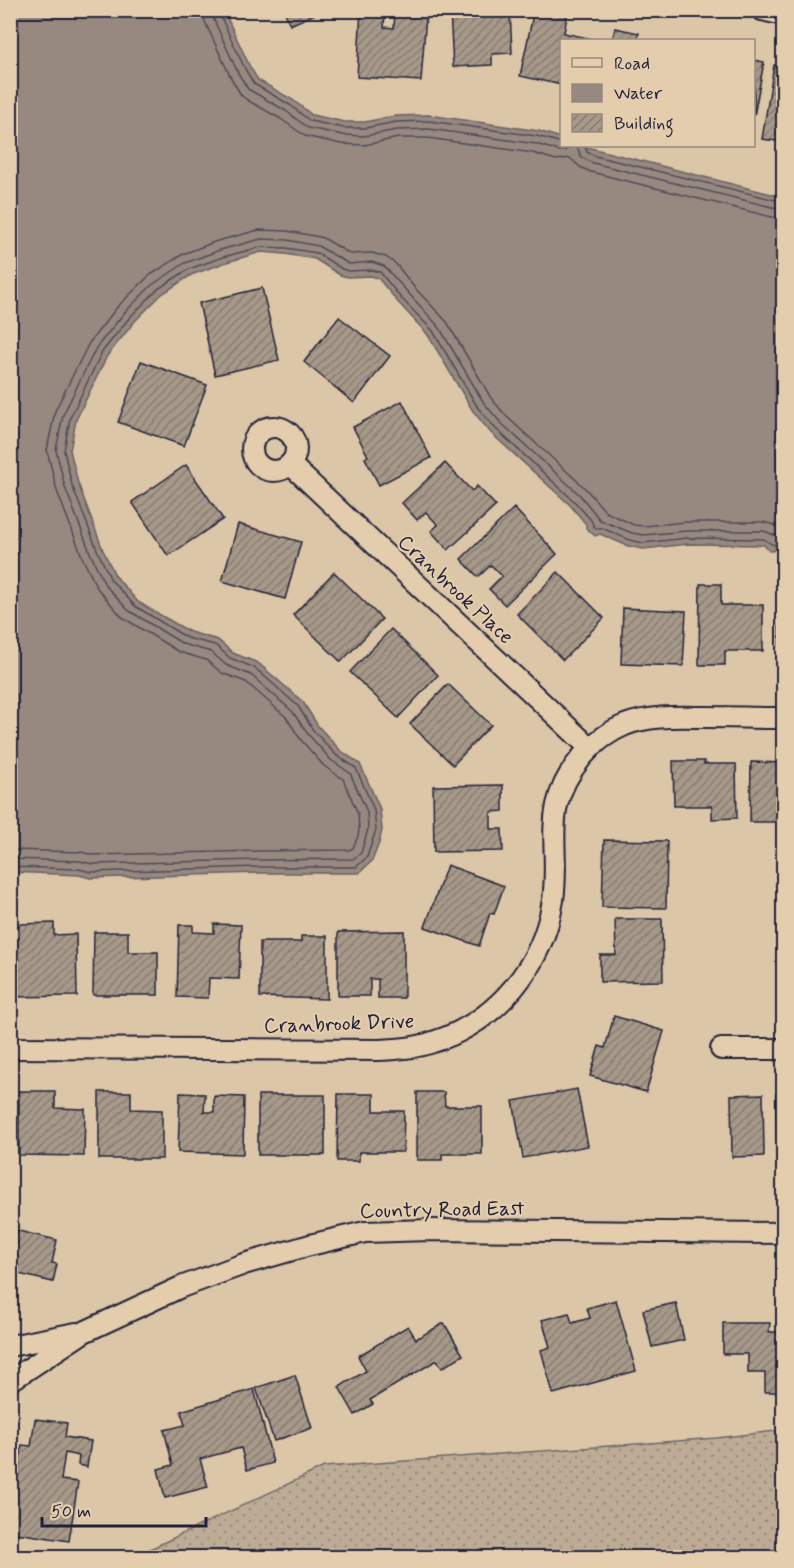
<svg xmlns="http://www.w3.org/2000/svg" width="794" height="1568" viewBox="0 0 794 1568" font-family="Mynerve,sans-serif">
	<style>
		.grass { fill: url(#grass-dots); stroke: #706668; stroke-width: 1.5 }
		.water { fill: #978980; stroke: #686064; stroke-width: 1.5 }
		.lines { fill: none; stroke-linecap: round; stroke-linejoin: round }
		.shore { stroke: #514b57; stroke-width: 1.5 }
		.building { fill: url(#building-hatch); stroke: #22223b; stroke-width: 1.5 }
		.minor-casing { stroke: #22223b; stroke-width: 24 }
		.minor { stroke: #e3cdac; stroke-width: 20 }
		.labels { text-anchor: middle; stroke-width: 4.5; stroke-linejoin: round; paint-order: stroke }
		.street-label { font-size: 21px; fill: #22223b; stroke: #e3cdac }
	</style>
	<defs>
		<pattern id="grass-dots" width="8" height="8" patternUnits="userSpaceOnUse" patternTransform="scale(1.5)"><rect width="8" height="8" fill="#bdab96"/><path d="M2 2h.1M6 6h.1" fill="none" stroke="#998b7c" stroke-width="1.8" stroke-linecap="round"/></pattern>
		<pattern id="building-hatch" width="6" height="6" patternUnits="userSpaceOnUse" patternTransform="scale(1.5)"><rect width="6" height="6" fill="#a79989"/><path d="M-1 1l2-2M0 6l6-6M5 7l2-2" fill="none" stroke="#887c71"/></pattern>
	</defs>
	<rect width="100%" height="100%" fill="#dbc6a7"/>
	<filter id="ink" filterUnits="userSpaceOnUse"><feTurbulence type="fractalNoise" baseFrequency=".0167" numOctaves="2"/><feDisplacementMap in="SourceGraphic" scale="12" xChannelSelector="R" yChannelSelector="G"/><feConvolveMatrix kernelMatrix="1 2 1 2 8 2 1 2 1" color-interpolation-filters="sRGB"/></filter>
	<g filter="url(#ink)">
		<polygon class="grass" points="783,1430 783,1557 133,1557 324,1467 717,1438"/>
		<polygon class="water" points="11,10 224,11 250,67 258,80 293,100 312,115 345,122 365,122 395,116 429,115 539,131 561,138 562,146 583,146 783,197 783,547 780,547 780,550 769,551 764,545 688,544 643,549 628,546 600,534 595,536 586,528 586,524 570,505 491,433 473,411 428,335 397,301 378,278 371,276 348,277 340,275 315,259 285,254 261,252 224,263 191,275 162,294 135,321 107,356 76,420 70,450 78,483 103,550 116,577 138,602 169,620 190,632 218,640 233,653 258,663 303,702 318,726 340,750 360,764 380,809 382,830 379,843 372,861 359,873 259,873 90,878 79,875 11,872"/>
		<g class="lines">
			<g class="shore">
				<polyline points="203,10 205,22 231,78 241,95 247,100 281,119 305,136 341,144 364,145 398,138 428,138 533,153 556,160 570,158 580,167 591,172 776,218 784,219"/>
				<polyline points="212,10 213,18 238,73 248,89 286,111 308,128 343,135 364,136 397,130 429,129 536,144 559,151 566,150 572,146"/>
				<polyline points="219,10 220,15 245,69 254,84 290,105 310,121 344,128 365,128 396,122 429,121 537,136 562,143"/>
				<polyline points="577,146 581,157 593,163 784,210"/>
				<polyline points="585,146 587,152 595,156 784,202"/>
				<polyline points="10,850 81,852 93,855 258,851 349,850 353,848 358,836 359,829 358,814 343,779 324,766 301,740 286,717 246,682 222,673 206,660 179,652 122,617 97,588 83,559 57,491 47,450 55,411 89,343 118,306 149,276 183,254 217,241 259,230 287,231 320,237 327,240 350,254 372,253 386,257 396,264 414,287 447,322 491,398 507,417 585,488 606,512 634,525 644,526 686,522 763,522 775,525 784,524"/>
				<polyline points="10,859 80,861 92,864 259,860 353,859 361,853 368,829 367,812 350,773 331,760 308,734 292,711 251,675 226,665 211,652 183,644 128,610 105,585 91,555 65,487 56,450 63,415 96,348 125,312 152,285 185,263 220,250 261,239 287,240 318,246 349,264 372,262 384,266 439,327 484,403 501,423 580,495 600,520 632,533 643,535 687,531 764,531 774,535 784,533"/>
				<polyline points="10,867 79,869 91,872 259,867 356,867 367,857 376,830 374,810 356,768 336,755 313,730 298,706 255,668 230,658 215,645 187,638 166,625 135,606 111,580 98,552 72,485 64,451 70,418 102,352 130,317 158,289 189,269 223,257 261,247 286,248 317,253 342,269 348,271 371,270 380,272 401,298 433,331 478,408 496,429 574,501 591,520 593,525 595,528 602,528 630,540 643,543 687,538 764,539 773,545 779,541 784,541"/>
			</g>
		</g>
		<g class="building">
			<polygon points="284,10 324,10 290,25"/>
			<polygon points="361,10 385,10 384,27 394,28 395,13 426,15 421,81 357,77"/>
			<polygon points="450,10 510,10 512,53 492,54 492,65 453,67"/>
			<polygon points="534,10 567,16 564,33 593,39 593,40 562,40 562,85 520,76"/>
			<polygon points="615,28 639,33 637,40 612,40"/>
			<polygon points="754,60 764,62 754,116"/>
			<polygon points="774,65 784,66 784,142 762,139"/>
			<polygon points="262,288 279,360 215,375 199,303"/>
			<polygon points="339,317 390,356 354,403 304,362"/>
			<polygon points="141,361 207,385 184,446 118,422"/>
			<polygon points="402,401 431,458 379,485 365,458 368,456 353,427"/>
			<polygon points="445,463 472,491 477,486 496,506 448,550 431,531 438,525 426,512 417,520 402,503"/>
			<polygon points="186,465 223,519 168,556 132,502"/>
			<polygon points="514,508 557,554 505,605 489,589 502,576 491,565 478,577 461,559"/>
			<polygon points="238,524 301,542 285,599 222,581"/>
			<polygon points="334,572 382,619 341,662 293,615"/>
			<polygon points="558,572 604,618 563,660 517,614"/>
			<polygon points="700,584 721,584 721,605 763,605 763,651 725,651 725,665 699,665"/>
			<polygon points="623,608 686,611 683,666 621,664"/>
			<polygon points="779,611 784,611 784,664 780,664"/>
			<polygon points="391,629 438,675 398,718 350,672"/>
			<polygon points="448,684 491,725 453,765 410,724"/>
			<polygon points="673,761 705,761 704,764 736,764 737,818 712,819 712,806 674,806"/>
			<polygon points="751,762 784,763 784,822 750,822"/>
			<polygon points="503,785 503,811 491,812 491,829 502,829 503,851 434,852 433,786"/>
			<polygon points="604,840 667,841 666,908 602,907"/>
			<polygon points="447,865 504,886 494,914 490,913 479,946 425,927"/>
			<polygon points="615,919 662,919 663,981 600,982 600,955 616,955"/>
			<polygon points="54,923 54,935 76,934 77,996 10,997 10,939 19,939 19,924"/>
			<polygon points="214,924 241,925 239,979 209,978 208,998 177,997 179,925 193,925 193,932 214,933"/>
			<polygon points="404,931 404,998 378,998 378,979 370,979 370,996 338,996 338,932"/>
			<polygon points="94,932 128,932 128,952 158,952 158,995 93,995"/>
			<polygon points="301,936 327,936 327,999 260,997 260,942 301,942"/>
			<polygon points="614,1016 664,1031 646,1092 590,1076 599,1046 605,1048"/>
			<polygon points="577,1089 588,1146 523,1158 513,1101"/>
			<polygon points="19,1091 55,1091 55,1108 85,1109 84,1156 19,1155"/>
			<polygon points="99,1092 131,1092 131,1109 162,1110 162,1159 99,1159"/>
			<polygon points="417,1092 444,1092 445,1106 482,1106 482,1154 442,1154 442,1160 417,1160"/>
			<polygon points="180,1093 205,1094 204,1112 214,1112 214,1096 244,1097 243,1154 178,1152"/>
			<polygon points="338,1094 374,1094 374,1111 404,1111 403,1152 359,1152 359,1161 337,1161"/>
			<polygon points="763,1094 764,1156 732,1157 731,1095"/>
			<polygon points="776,1094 784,1094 784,1161 777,1161"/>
			<rect x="258" y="1095" width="67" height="60"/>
			<polygon points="10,1229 57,1240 52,1263 57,1264 53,1282 10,1272"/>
			<polygon points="616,1300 636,1371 553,1394 541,1350 550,1347 542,1320 569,1313 572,1323 590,1318 587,1308"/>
			<polygon points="676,1303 684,1340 652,1347 643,1310"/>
			<polygon points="444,1323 463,1355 442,1368 437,1360 370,1400 373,1404 355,1415 339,1387 366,1371 358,1356 408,1326 416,1339"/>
			<polygon points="723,1323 770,1323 769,1332 784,1332 784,1392 765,1392 765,1373 748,1373 748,1354 723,1354"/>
			<polygon points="295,1375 312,1428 274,1441 256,1388"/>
			<polygon points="254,1389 273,1463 247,1470 241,1448 200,1459 208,1487 165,1498 158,1469 173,1465 164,1430 185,1425 181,1411"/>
			<polygon points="35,1419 67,1423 65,1437 91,1441 87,1467 78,1465 79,1456 65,1453 61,1480 78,1482 69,1541 10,1532 22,1445 31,1446"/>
		</g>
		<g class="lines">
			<g class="minor-casing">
				<g id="minor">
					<polyline points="762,10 784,15"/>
					<circle cx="274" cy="449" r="22"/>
					<polyline points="290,464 590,748"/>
					<path d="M 10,1048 L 379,1050 C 398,1049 416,1048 433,1042 C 497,1022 543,966 553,900 C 561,844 539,808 582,757 C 594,743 608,732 625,725 C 651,715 679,717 706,717 C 732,717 758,718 784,718"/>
					<polyline points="721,1049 784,1049"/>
					<polyline points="10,1346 76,1333"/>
					<polyline points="10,1381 84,1332 181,1287 244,1264 310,1245 365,1232 429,1230 784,1233"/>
				</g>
			</g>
			<use href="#minor" class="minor"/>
		</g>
	</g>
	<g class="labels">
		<g class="street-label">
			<text transform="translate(456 589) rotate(43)" y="7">Cranbrook Place</text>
			<text transform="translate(339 1023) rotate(-2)" y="7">Cranbrook Drive</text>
			<text transform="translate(442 1209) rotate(-1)" y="7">Country Road East</text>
		</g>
	</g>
	<rect width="794" height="1568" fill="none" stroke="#e3cdac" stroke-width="36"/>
	<rect x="18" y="18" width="758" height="1532" fill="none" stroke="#22223b" stroke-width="2" filter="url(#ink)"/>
	<rect x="560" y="39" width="195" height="108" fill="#e3cdac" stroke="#96897f" stroke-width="1.5"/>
	<rect x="572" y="58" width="30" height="9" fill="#e3cdac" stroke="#96897f" stroke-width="1.5"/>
	<text x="614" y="69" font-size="18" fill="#22223b">Road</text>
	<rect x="572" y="84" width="30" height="18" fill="#978980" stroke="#96897f" stroke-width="1.5"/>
	<text x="614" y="99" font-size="18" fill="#22223b">Water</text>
	<rect x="572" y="114" width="30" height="18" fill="url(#building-hatch)" stroke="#96897f" stroke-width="1.5"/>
	<text x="614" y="129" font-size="18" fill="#22223b">Building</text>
	<path d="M42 1517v9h164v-9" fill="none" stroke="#22223b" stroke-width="3"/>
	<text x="51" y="1517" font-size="18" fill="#22223b" stroke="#e3cdac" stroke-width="4.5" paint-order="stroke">50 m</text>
</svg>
